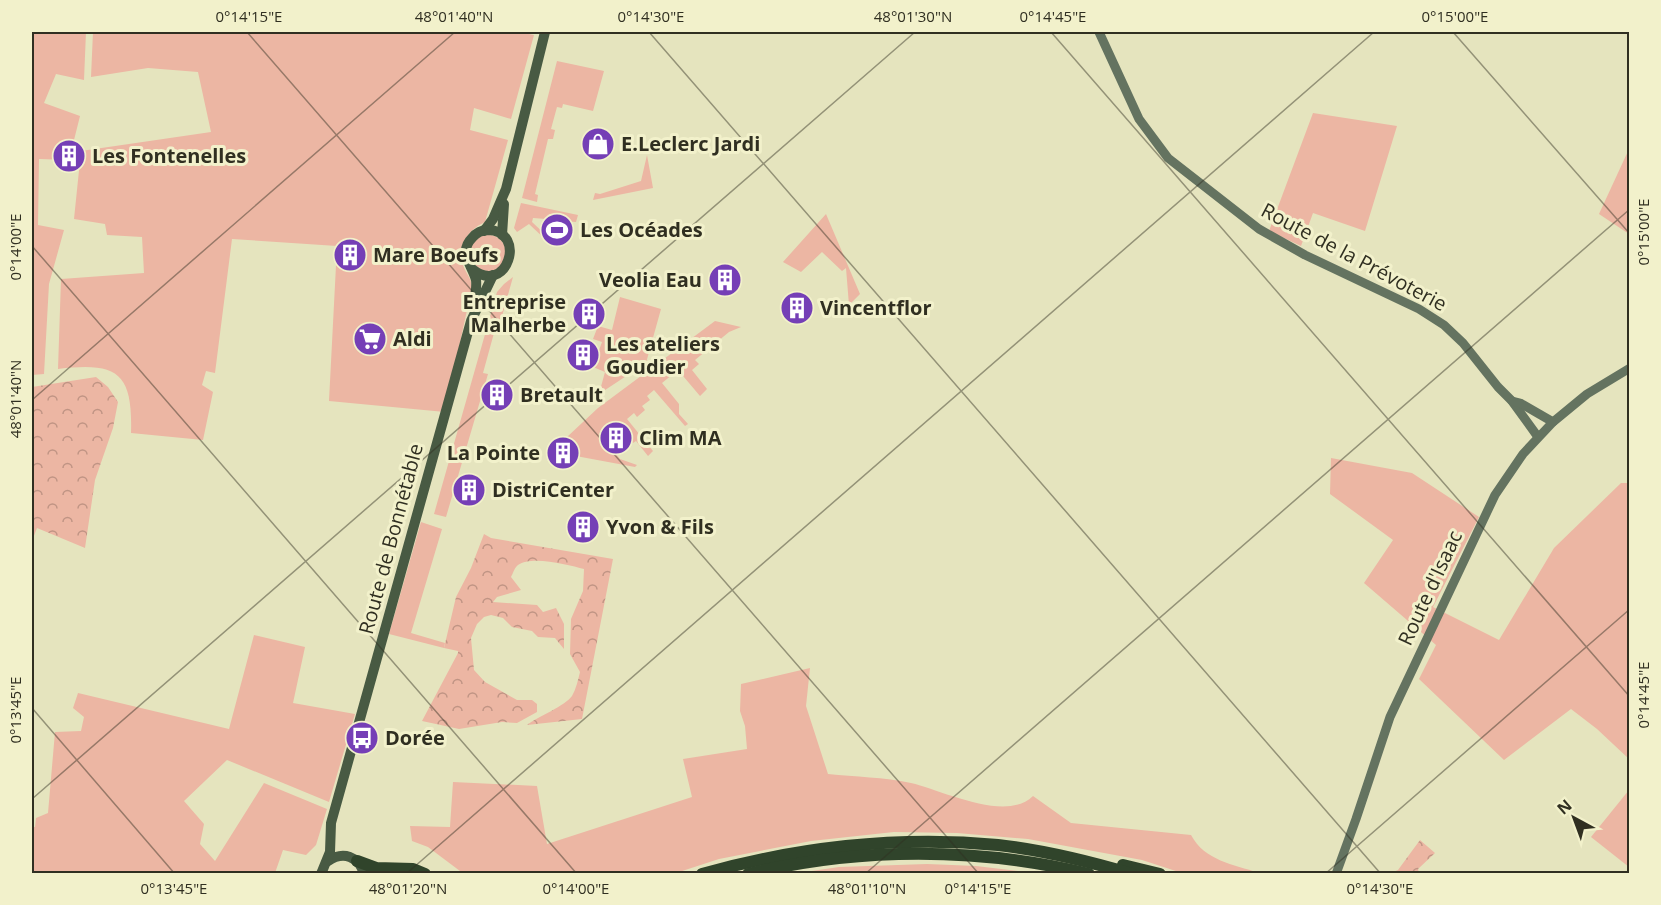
<svg xmlns="http://www.w3.org/2000/svg" width="1661" height="905" viewBox="0 0 1661 905" font-family="'Open Sans',sans-serif">
	<style>
		.grass { fill: #ecb6a3 }
		.forest { fill: url(#forest-crowns) }
		.lines { fill: none; stroke-linecap: round; stroke-linejoin: round }
		.secondary { stroke: #647360; stroke-width: 9 }
		.primary { stroke: #485a43; stroke-width: 10 }
		.highway { stroke: #30442b; stroke-width: 12 }
		.ticks { fill: none; stroke: #302f21; stroke-width: 1.5; stroke-opacity: 0.45 }
		.labels { text-anchor: middle; stroke-width: 6; stroke-linejoin: round; paint-order: stroke }
		.poi-label { font-size: 20px; font-weight: bold; fill: #302f21; stroke: #f2f1cb; text-anchor: start }
		.street-label { font-size: 20px; fill: #302f21; stroke: #f2f1cb }
		.neatline { fill: none; stroke: #302f21; stroke-width: 2 }
		.ticks-label { font-size: 15px; text-anchor: middle; fill: #302f21 }
	</style>
	<defs>
		<pattern id="forest-crowns" width="20" height="18" patternUnits="userSpaceOnUse" patternTransform="scale(1.5)"><rect width="20" height="18" fill="#ecb6a3"/><path d="M2 6a3 3 0 1 1 6 0M12 15a3 3 0 1 1 6 0" fill="none" stroke="#c09484"/></pattern>
	</defs>
	<rect width="100%" height="100%" fill="#e5e4be"/>
	<g class="grass">
		<polygon points="32,32 86,32 84,80 56,74 44,103 80,116 69,160 39,159 38,225 64,230 49,284 44,374 32,375"/>
		<path d="M 93,32 L 519,32 L 534,35 L 511,119 L 474,108 L 470,130 L 508,140 L 485,222 C 469,229 455,247 463,265 C 466,274 471,277 472,287 L 445,412 L 329,401 L 337,246 L 232,239 L 215,373 L 206,371 L 202,385 L 213,392 L 203,440 L 131,433 C 133,372 117,362 58,369 L 61,279 L 144,273 L 142,237 L 107,235 L 105,224 L 74,219 L 81,151 L 211,132 L 198,72 L 148,68 L 91,77 Z"/>
		<polygon points="557,61 604,71 593,111 563,104 562,108 557,107 551,129 555,130 553,139 548,139 535,194 538,195 537,202 522,198"/>
		<polygon points="1313,113 1397,126 1365,231 1313,213 1301,246 1269,231"/>
		<polygon points="1629,149 1629,234 1599,214"/>
		<polygon points="647,155 653,188 593,200 595,193 600,194 641,181"/>
		<polygon points="521,203 578,215 576,222 562,221 562,216 549,214 546,219 533,218 532,222 549,238 546,240 529,224 517,232 514,228"/>
		<polygon points="826,214 860,294 849,305 846,268 842,271 822,252 801,272 783,262"/>
		<circle cx="488" cy="253" r="18"/>
		<polygon points="513,277 497,334 494,333 483,373 488,374 446,517 434,514 497,292 504,284"/>
		<polygon points="620,297 661,309 646,363 599,394 605,372 593,367 602,342 593,339 598,326 612,330"/>
		<polygon points="715,321 741,327 729,332 695,360 699,364 692,370 707,389 700,396 678,370 662,383 679,404 679,414 688,424 685,426 654,390 647,396 650,400 642,406 645,410 637,417 634,413 627,419 653,451 648,456 636,441 633,443 615,421 599,434 620,459 637,465 635,467 565,454 565,452 562,451 561,453 551,452 598,408"/>
		<polygon points="1331,458 1412,473 1479,517 1433,607 1499,640 1554,548 1621,483 1629,483 1629,759 1597,729 1571,709 1504,760 1419,679 1436,645 1364,583 1393,540 1330,494"/>
		<polygon points="421,522 442,529 411,633 445,643 444,648 389,634"/>
		<polygon points="254,635 305,647 293,703 355,714 329,802 227,760 184,801 204,824 200,844 215,861 264,783 327,809 316,845 306,855 283,850 275,873 32,873 32,827 35,827 36,818 48,813 55,732 81,731 84,717 73,708 78,693 229,729"/>
		<path d="M 810,668 L 806,706 L 828,774 C 855,777 884,777 911,783 C 942,790 1006,823 1033,796 L 1071,823 L 1191,835 C 1205,861 1233,864 1259,873 L 1182,873 L 1142,860 L 1028,839 L 957,833 L 894,832 L 811,841 L 719,859 L 676,873 L 464,874 L 428,847 L 412,841 L 410,826 L 450,827 L 453,782 L 537,786 L 547,844 L 692,797 L 683,759 L 747,749 L 745,726 L 740,711 L 741,684 Z"/>
		<polygon points="1629,790 1629,867 1591,837"/>
		<polygon points="927,864 976,866 1034,873 798,873 839,867"/>
	</g>
	<g class="forest">
		<polygon points="96,377 108,387 118,402 113,428 95,480 85,548 37,528 32,541 32,387"/>
		<path d="M 484,534 L 491,538 L 613,559 L 582,719 L 527,725 C 539,716 565,706 572,696 C 576,689 578,680 580,672 L 570,654 L 571,619 L 583,591 L 584,569 C 569,565 532,555 518,565 C 515,567 513,573 511,577 L 521,590 L 497,597 L 493,602 L 537,605 L 543,612 L 556,608 L 564,624 L 564,649 L 555,638 L 538,637 L 532,631 L 512,627 L 503,618 L 491,615 L 484,617 L 477,624 L 471,638 L 474,670 L 485,682 L 517,700 L 532,700 L 537,704 L 537,712 L 517,723 L 502,722 L 459,729 L 422,721 L 458,653 L 458,651 L 444,648 L 456,597 L 471,568 Z"/>
		<polygon points="1420,840 1435,853 1418,869 1419,873 1391,873 1398,870"/>
	</g>
	<g class="lines">
		<g class="secondary">
			<polyline points="1099,32 1139,119 1168,158 1259,229 1305,255 1419,309 1444,325 1463,343 1498,387 1512,401 1538,437"/>
			<polyline points="1512,401 1520,403 1553,422"/>
			<polyline points="1336,874 1356,819 1390,717 1495,495 1523,454 1553,422 1587,394 1630,368"/>
		</g>
		<g class="primary">
			<polyline points="484,231 493,219 506,189 545,32"/>
			<polyline points="502,235 504,204"/>
			<path d="M 472,269 C 507,297 528,231 488,230 C 482,230 476,233 472,238 C 458,252 472,265 476,280 C 477,287 475,296 474,303"/>
			<path d="M 328,861 C 343,851 359,856 364,874"/>
			<polyline points="321,874 330,852 331,823 471,321 493,275"/>
		</g>
		<g class="highway">
			<polyline points="357,861 376,868 413,869 425,874"/>
			<polyline points="1123,865 1160,874"/>
			<path d="M 702,874 C 798,847 898,836 998,845 C 1043,850 1088,861 1132,874"/>
			<path d="M 748,874 C 859,847 978,847 1089,874"/>
		</g>
	</g>
	<path class="ticks" d="M 247,32 L 979,874M 649,32 L 1381,874M 1051,32 L 1630,697M 1453,32 L 1630,234M 32,246 L 577,874M 32,400 L 455,32M 32,708 L 175,874M 32,799 L 915,32M 406,874 L 1374,32M 865,874 L 1630,209M 1325,874 L 1630,609"/>
	<defs>
		<g id="shop-disc" transform="scale(1.725)"><circle r="9.5" fill="#753fb6" stroke="#f2f1cb"/><path d="M-5-2.5h2.3a2.7 3.5 0 0 1 5.4 0H5L5.5 6h-11ZM-1.5-2.5h3a1.5 2.3 0 0 0-3 0Z" fill="#fff"/></g>
		<g id="building-disc" transform="scale(1.725)"><circle r="9.5" fill="#753fb6" stroke="#f2f1cb"/><path d="M-4-6H4V6H1V3H-1V6H-4ZM-2.5-4.3h1.7v1.8h-1.7ZM.8-4.3h1.7v1.8H.8ZM-2.5-1h1.7V.8h-1.7ZM.8-1h1.7V.8H.8Z" fill="#fff"/></g>
		<g id="stadium-disc" transform="scale(1.725)"><circle r="9.5" fill="#753fb6" stroke="#f2f1cb"/><path d="M0-5a6.5 5 0 1 0 0 10a6.5 5 0 1 0 0-10ZM-3.5-1.8h7v3.6h-7Z" fill="#fff"/></g>
		<g id="supermarket-disc" transform="scale(1.725)"><circle r="9.5" fill="#753fb6" stroke="#f2f1cb"/><path d="M-6-5.5h2.5l.6 2H6L4.5 2H-2.5L-4.4-4H-6ZM-1.5 3.2a1.3 1.3 0 1 0 .1 0ZM3 3.2a1.3 1.3 0 1 0 .1 0Z" fill="#fff"/></g>
		<g id="bus-disc" transform="scale(1.725)"><circle r="9.5" fill="#753fb6" stroke="#f2f1cb"/><path d="M-5-6H5V4H4V6H2V4H-2V6H-4V4H-5ZM-3.5-4V0h7V-4ZM-3.5 1.2v1.5H-2V1.2ZM2 1.2v1.5H3.5V1.2Z" fill="#fff"/></g>
	</defs>
	<g fill-rule="evenodd">
		<use href="#shop-disc" x="598" y="144"/>
		<use href="#building-disc" x="69" y="156"/>
		<use href="#stadium-disc" x="557" y="230"/>
		<use href="#building-disc" x="350" y="255"/>
		<use href="#building-disc" x="725" y="280"/>
		<use href="#building-disc" x="797" y="308"/>
		<use href="#building-disc" x="589" y="314"/>
		<use href="#supermarket-disc" x="370" y="339"/>
		<use href="#building-disc" x="583" y="355"/>
		<use href="#building-disc" x="497" y="395"/>
		<use href="#building-disc" x="616" y="438"/>
		<use href="#building-disc" x="563" y="453"/>
		<use href="#building-disc" x="469" y="490"/>
		<use href="#building-disc" x="583" y="527"/>
		<use href="#bus-disc" x="362" y="738"/>
	</g>
	<g class="labels">
		<g class="poi-label">
			<text x="621" y="151">E.Leclerc Jardi</text>
			<text x="92" y="163">Les Fontenelles</text>
			<text x="580" y="237">Les Océades</text>
			<text x="373" y="262">Mare Boeufs</text>
			<text x="702" y="287" text-anchor="end">Veolia Eau</text>
			<text x="566" y="309" text-anchor="end">Entreprise<tspan x="566" dy="23">Malherbe</tspan></text>
			<text x="820" y="315">Vincentflor</text>
			<text x="393" y="346">Aldi</text>
			<text x="606" y="351">Les ateliers<tspan x="606" dy="23">Goudier</tspan></text>
			<text x="520" y="402">Bretault</text>
			<text x="639" y="445">Clim MA</text>
			<text x="540" y="460" text-anchor="end">La Pointe</text>
			<text x="492" y="497">DistriCenter</text>
			<text x="606" y="534">Yvon &amp; Fils</text>
			<text x="385" y="745">Dorée</text>
		</g>
		<g class="street-label">
			<text transform="translate(1354 257) rotate(28)" y="7">Route de la Prévoterie</text>
			<text transform="translate(391 539) rotate(-75)" y="7">Route de Bonnétable</text>
			<text transform="translate(1430 588) rotate(-65)" y="7">Route d'Isaac</text>
		</g>
	</g>
	<rect width="1661" height="905" fill="none" stroke="#f2f1cb" stroke-width="66"/>
	<g transform="translate(1574 818) rotate(319)" stroke="#f2f1cb" stroke-width="4.5" paint-order="stroke">
	<path d="M0-4.5L10 22L0 15L-10 22Z" fill="#302f21"/>
	<text y="-9" font-size="16" font-weight="bold" text-anchor="middle" fill="#302f21">N</text>
	</g>
	<rect x="33" y="33" width="1595" height="839" class="neatline"/>
	<g class="ticks-label">
		<text x="249" y="22">0°14'15"E</text>
		<text x="454" y="22">48°01'40"N</text>
		<text x="651" y="22">0°14'30"E</text>
		<text x="913" y="22">48°01'30"N</text>
		<text x="1053" y="22">0°14'45"E</text>
		<text x="1455" y="22">0°15'00"E</text>
		<text transform="translate(1644 232) rotate(-90)" y="5">0°15'00"E</text>
		<text transform="translate(16 247) rotate(-90)" y="5">0°14'00"E</text>
		<text transform="translate(16 399) rotate(-90)" y="5">48°01'40"N</text>
		<text transform="translate(1644 695) rotate(-90)" y="5">0°14'45"E</text>
		<text transform="translate(16 710) rotate(-90)" y="5">0°13'45"E</text>
		<text x="174" y="894">0°13'45"E</text>
		<text x="408" y="894">48°01'20"N</text>
		<text x="576" y="894">0°14'00"E</text>
		<text x="867" y="894">48°01'10"N</text>
		<text x="978" y="894">0°14'15"E</text>
		<text x="1380" y="894">0°14'30"E</text>
	</g>
</svg>
